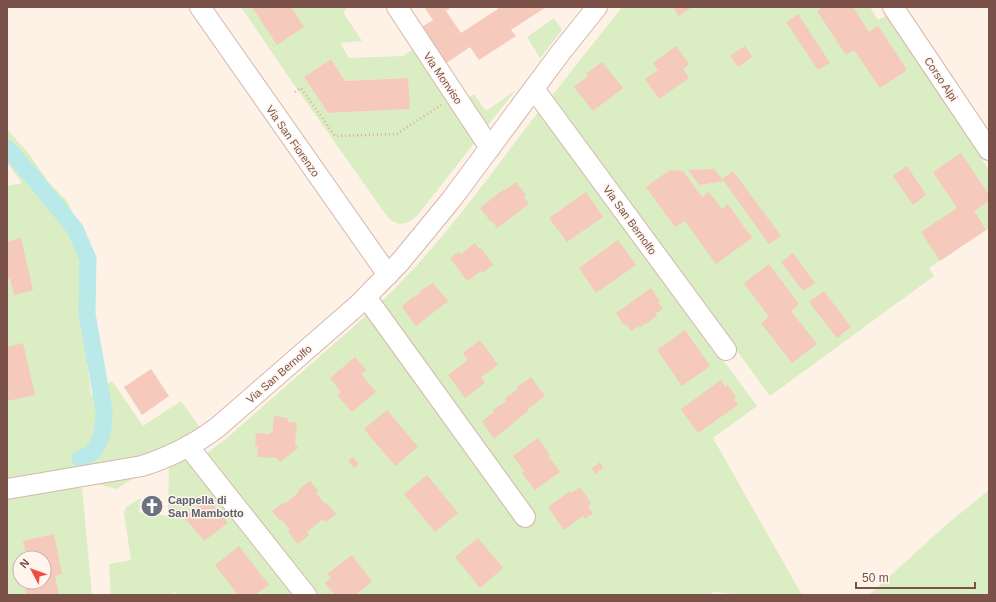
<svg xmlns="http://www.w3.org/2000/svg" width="996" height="602" viewBox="0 0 996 602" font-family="Arial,sans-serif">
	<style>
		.green { fill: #dbedc3; fill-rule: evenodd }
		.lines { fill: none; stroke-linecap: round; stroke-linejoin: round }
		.canal { stroke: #b9e9e8; stroke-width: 17 }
		.building { fill: #f5c9bc }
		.minor-casing { stroke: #d3b8ae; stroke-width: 22 }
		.path { stroke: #dbab9f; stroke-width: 2.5; stroke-dasharray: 1 3; stroke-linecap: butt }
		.minor { stroke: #fff; stroke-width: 20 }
		.labels { text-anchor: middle; stroke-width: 3; stroke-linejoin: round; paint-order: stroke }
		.street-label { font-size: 11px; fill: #7a5249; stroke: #fff5ee }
		.worship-label { font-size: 11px; font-weight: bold; fill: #5b616d; stroke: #fff5ee; text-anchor: start }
	</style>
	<rect width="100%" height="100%" fill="#fef1e6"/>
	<g class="green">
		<path d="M 241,7 L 348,7 L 343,12 L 362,41 L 340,43 L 349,58 L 403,56 L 413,49 L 475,142 L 417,216 C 405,226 397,227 386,215 L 288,76 ZM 331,59 L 345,81 L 408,78 L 409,109 L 328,113 L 304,77 Z"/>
		<polygon points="622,7 870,7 878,20 887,15 989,170 989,228 929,268 934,276 770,396 551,97"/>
		<polygon points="554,18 562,30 540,58 527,37"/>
		<polygon points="516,90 487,126 468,98 474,94 486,111"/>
		<path d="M 539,111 L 757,406 L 713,438 L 802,595 L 737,595 L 735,594 L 714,592 L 709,595 L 318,595 L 206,454 L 227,438 L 368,314 L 523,529 L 536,520 L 381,302 C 441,245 489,176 539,111 Z"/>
		<polygon points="7,129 28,153 49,183 67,201 79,225 81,253 82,320 91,395 112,381 143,426 181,401 201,429 154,454 7,481 7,186 22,183 7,162"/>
		<polygon points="185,455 295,595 177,595 173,590 174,595 111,595 109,564 131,560 124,513 126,507 141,498 139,512 168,516 169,463"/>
		<polygon points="134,478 116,489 97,484"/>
		<path d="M 63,486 L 82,488 L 92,595 L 7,595 L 7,495 ZM 20,558 L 44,558 L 44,582 L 20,582 Z"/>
		<polygon points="989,490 989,595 869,595 946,525"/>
	</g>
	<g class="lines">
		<path class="canal" d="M 7,148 L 36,181 L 75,229 L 88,259 L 87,314 L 104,410 C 104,424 103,443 91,453 C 88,456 84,457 80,459"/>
	</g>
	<g class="building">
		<polygon points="252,7 291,7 304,27 277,45"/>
		<polygon points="424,7 451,7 446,11 461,33 498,9 497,7 546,7 511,30 516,36 479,60 470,47 445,64 422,27 433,20"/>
		<polygon points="673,7 692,7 679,16"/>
		<polygon points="823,7 853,7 869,32 878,26 907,70 880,88 854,50 846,55 817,11"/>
		<polygon points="798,14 830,63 818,70 786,22"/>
		<polygon points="676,46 689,64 683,69 689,78 659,99 645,79 658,70 653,63"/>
		<polygon points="745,46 752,57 738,67 730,56"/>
		<polygon points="331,59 345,81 408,78 410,109 328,113 304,77"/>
		<polygon points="602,62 623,88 593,111 574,87 588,76 586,74"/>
		<polygon points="961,153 989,195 989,201 974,211 986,230 940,261 921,232 957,208 933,172"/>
		<polygon points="907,166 926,195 913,205 893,176"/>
		<polygon points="714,169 722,179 733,171 781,236 769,244 724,181 699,185 688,170"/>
		<polygon points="670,170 683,171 702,197 709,192 722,209 728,204 752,238 716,264 685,221 675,227 646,187"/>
		<polygon points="516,182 526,195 524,197 529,204 497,228 493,222 491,222 480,208 504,189 505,190"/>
		<polygon points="586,192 603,217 567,242 549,218"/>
		<polygon points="21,238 33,290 14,295 10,279 7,279 7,242"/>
		<polygon points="618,240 636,265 596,293 579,268"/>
		<polygon points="475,243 479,249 481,248 493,265 482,273 481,271 467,281 450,258 459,252 461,254"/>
		<polygon points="793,253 815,283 803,291 781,262"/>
		<polygon points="769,264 799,304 791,311 817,344 792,363 761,323 769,317 744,283"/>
		<polygon points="433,283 448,301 416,326 402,307 414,296 415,297 420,293 419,292"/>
		<polygon points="651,288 660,301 658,302 663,309 655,314 657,316 639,328 638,326 631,331 626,324 624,325 616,313"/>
		<polygon points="824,291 851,327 837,338 809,302"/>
		<polygon points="685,330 710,366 682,386 657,350"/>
		<polygon points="480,340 498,365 481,377 485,383 465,398 448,375 468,360 463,353"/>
		<polygon points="23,343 35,395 7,401 7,347"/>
		<polygon points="355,357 366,370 361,374 376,392 352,412 337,395 341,392 330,378"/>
		<polygon points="151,369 169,396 142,415 124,387"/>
		<polygon points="531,377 545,396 528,409 529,410 494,439 482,421 494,412 493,410 506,401 505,398 518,389 517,387"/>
		<polygon points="721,380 725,387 728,385 736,397 734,399 738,405 698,433 681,409"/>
		<polygon points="387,410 418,447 395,466 364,429"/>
		<polygon points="274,416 288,418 288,422 297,423 295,444 298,448 280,462 277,458 257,457 258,447 255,446 256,433 269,434 273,431"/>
		<polygon points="538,438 550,455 548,456 560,472 535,490 522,473 524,471 513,456"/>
		<polygon points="353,457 359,464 354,468 348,461"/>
		<polygon points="600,462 603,468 595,474 592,468"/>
		<polygon points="427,475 458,513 435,532 404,494"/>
		<polygon points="310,481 318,491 316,493 325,504 327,503 336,514 326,522 323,519 307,532 309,535 298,544 288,532 290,530 281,519 280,521 272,511 284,502 285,504 299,492 298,490"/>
		<polygon points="580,487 591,503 588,506 593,513 585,519 583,516 564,530 548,507 570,491 571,493"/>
		<polygon points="144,498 163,501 161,513 142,510"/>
		<polygon points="208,498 228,523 204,541 184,517"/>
		<polygon points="54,534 62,574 55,576 59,595 27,595 24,582 44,582 44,558 27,558 23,541"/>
		<polygon points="478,538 503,568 480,588 455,557"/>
		<polygon points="239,546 269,585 255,595 238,595 215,565"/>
		<polygon points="352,555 372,582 355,595 335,595 325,583 331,578 327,574"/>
	</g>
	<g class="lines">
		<g class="minor-casing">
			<g id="minor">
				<polyline points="200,7 388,275"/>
				<polyline points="397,7 490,148"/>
				<polyline points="893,7 989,150"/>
				<polyline points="534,89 726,350"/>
				<polyline points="366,297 525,517"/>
				<polyline points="188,446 306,595"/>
				<path d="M 7,489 L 142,466 C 170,457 196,444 219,426 L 359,304 L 400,262 L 451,200 L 561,52 L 597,7"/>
			</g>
		</g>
		<polyline class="path" points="295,92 301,88 335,136 397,134 441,105"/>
		<use href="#minor" class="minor"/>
	</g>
	<defs>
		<g id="church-disc" transform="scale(1.15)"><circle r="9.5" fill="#6b7280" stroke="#fff5ee"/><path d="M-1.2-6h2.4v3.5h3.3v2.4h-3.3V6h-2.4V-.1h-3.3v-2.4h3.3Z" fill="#fff"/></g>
	</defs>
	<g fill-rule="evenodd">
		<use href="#church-disc" x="152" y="506"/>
	</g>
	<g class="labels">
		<g class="street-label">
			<text transform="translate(443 78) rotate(56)" y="4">Via Monviso</text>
			<text transform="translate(941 79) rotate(56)" y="4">Corso Alpi</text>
			<text transform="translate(293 141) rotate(55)" y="4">Via San Fiorenzo</text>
			<text transform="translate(630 220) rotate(54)" y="4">Via San Bernolfo</text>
			<text transform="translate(279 374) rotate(-41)" y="4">Via San Bernolfo</text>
		</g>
		<g class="worship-label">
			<text x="168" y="504">Cappella di<tspan x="168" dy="13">San Mambotto</tspan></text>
		</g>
	</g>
	<rect width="996" height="602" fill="none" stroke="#7a5249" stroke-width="16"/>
	<g transform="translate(32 570) rotate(311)"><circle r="19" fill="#fff5ee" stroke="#cab4ac"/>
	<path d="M0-3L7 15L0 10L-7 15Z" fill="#ef4c44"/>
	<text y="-6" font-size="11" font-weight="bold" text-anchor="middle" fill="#7a5249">N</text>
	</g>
	<path d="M856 582v6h119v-6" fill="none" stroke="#7a5249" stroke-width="2"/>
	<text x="862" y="582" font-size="12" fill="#7a5249" stroke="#fff5ee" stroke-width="3" paint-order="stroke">50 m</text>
</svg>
